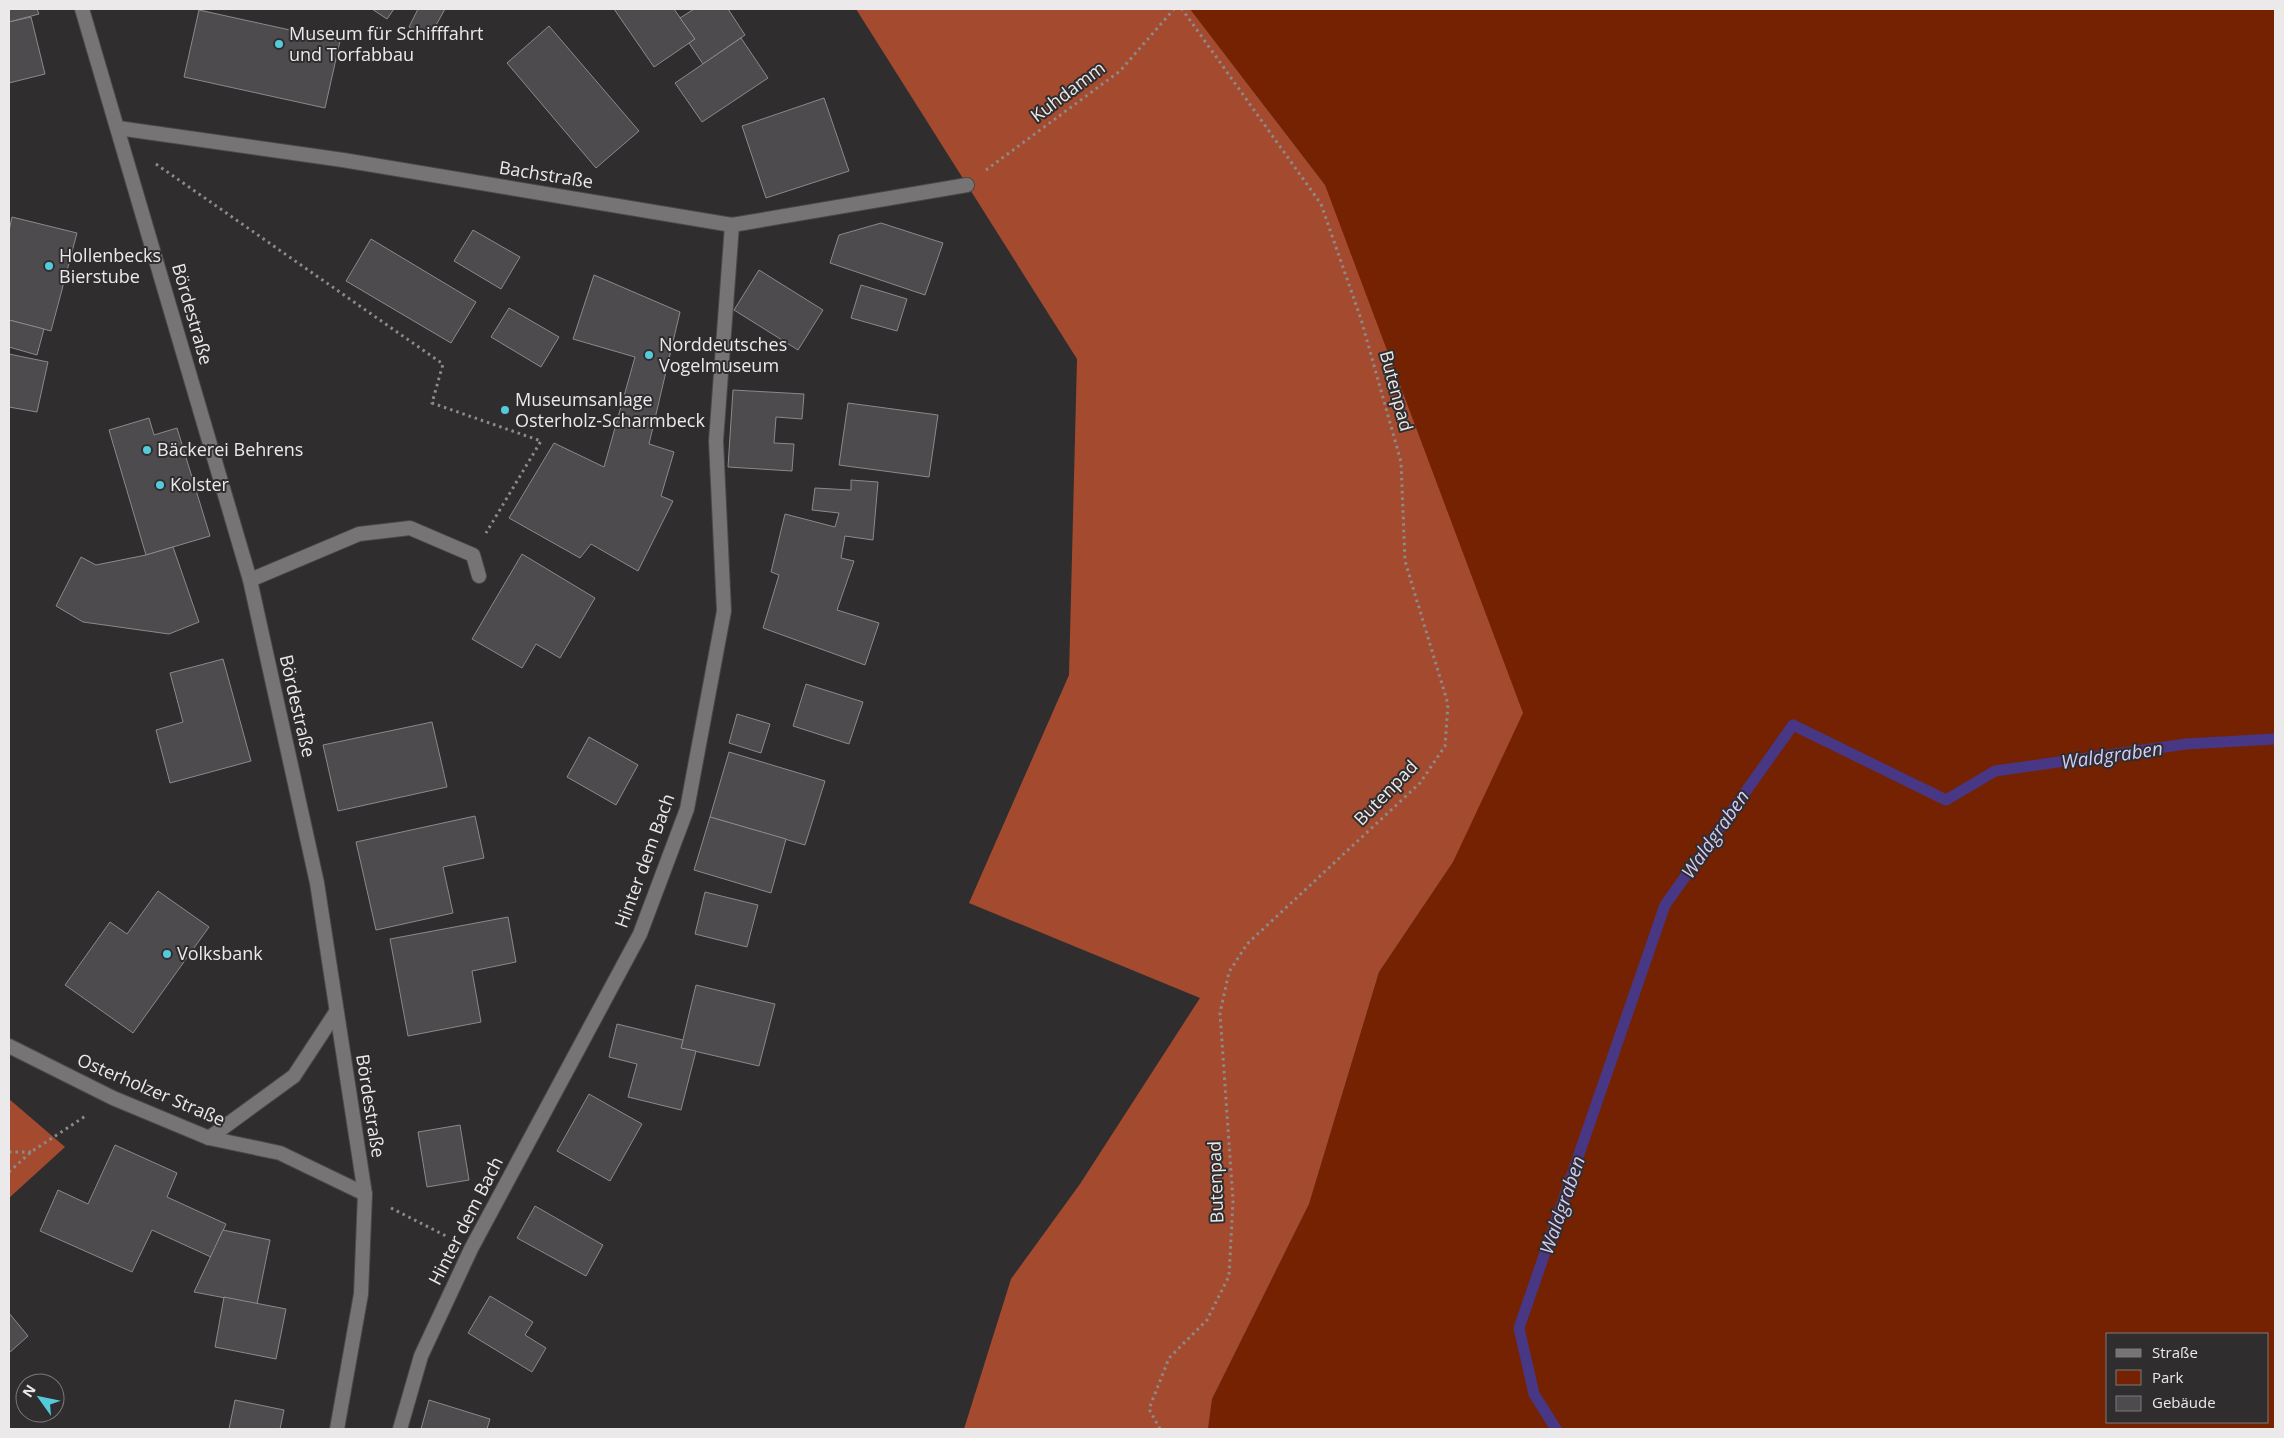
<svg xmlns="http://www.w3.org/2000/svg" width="2284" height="1438" viewBox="0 0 2284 1438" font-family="'Open Sans',sans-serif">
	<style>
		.green { fill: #752202; fill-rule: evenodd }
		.forest { fill: #a44b2f }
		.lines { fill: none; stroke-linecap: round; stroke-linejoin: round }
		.stream { stroke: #473785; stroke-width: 11 }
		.building { fill: #4d4b4e; stroke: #8b898c }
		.service-casing { stroke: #4b484a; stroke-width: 16 }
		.minor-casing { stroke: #4b484a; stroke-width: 16 }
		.tertiary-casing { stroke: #4b484a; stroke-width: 16 }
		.path { stroke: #8c8a8b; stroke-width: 3; stroke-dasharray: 2.5 4; stroke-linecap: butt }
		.service { stroke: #777475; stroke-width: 14 }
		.minor { stroke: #777475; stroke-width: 14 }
		.tertiary { stroke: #777475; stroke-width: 14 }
		.poi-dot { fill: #53cbda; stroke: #302d2f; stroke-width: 2 }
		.labels { text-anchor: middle; stroke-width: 4; stroke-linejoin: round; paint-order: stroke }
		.poi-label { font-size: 18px; fill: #ebe9ea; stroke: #302d2f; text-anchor: start }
		.street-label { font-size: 18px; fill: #ebe9ea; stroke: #302d2f }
		.water-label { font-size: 19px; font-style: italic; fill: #d1cdfa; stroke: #302d2f }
	</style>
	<rect width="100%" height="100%" fill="#302d2f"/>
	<path class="green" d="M 1190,9 L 2275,9 L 2275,1429 L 1208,1429 L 1212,1399 L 1309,1204 L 1379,972 L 1453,862 L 1325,185 ZM 2108,1334 L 2268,1334 L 2268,1422 L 2108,1422 Z"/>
	<g class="forest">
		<polygon points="856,9 1190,9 1325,185 1523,713 1453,862 1379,972 1309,1204 1212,1399 1208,1429 964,1429 1011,1279 1080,1184 1200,998 969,903 1069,675 1077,359"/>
		<polygon points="9,1099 65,1147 9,1198"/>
	</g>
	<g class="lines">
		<polyline class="stream" points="1556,1429 1534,1394 1519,1328 1665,905 1793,725 1946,800 1995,771 2186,744 2275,739"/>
	</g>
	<g class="building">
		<polygon points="9,9 37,9 39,14 9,22"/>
		<polygon points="372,9 394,9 387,19"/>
		<polygon points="418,9 445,9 429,38 409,27"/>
		<polygon points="614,9 674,9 695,39 654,67"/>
		<polygon points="694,9 728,9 745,35 703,64 689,43 695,39 680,18"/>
		<polygon points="199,10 340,41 325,108 184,77"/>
		<polygon points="31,17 45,74 9,83 9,22"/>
		<polygon points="549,26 639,131 596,168 507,63"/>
		<polygon points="741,38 768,78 702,122 675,83"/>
		<polygon points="824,98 849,171 766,198 742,126"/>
		<polygon points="12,217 77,233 51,331 9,320 9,231"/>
		<polygon points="881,223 943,243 925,295 830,263 839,235"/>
		<polygon points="473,230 520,257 501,289 454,261"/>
		<polygon points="371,239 476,302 451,343 346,281"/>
		<polygon points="759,270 823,310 798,350 734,310"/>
		<polygon points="594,275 680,312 649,444 674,452 661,496 673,501 638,571 591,544 580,558 509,518 554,443 604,467 635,357 573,339"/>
		<polygon points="861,285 907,299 897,331 851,318"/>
		<polygon points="509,308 559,337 541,367 491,337"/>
		<polygon points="9,320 44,329 37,355 9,347"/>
		<polygon points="9,354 48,362 37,412 9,407"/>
		<polygon points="733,390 804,394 802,419 776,417 774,443 794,444 792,471 728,467"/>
		<polygon points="848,403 938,415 929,477 839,465"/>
		<polygon points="149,418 154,435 177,428 210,536 146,555 109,430"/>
		<polygon points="851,480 878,482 873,540 845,536 841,558 854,561 837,610 879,623 865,665 763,628 779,575 771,572 785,514 835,527 839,513 812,510 815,488 851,490"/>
		<polygon points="173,547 199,622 169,634 83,622 56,606 81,557 96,565 146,555"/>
		<polygon points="522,554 595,598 560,658 536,644 522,668 472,639"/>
		<polygon points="223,659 251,761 170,783 156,730 183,722 170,673"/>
		<polygon points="806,684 863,702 849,744 793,726"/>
		<polygon points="737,714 770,724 761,753 729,743"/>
		<polygon points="432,722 447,787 338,811 323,745"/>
		<polygon points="589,737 638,765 616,805 567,777"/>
		<polygon points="729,752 825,781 805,845 710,817"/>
		<polygon points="475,816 484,858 443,867 453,913 376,930 356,842"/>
		<polygon points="710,817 786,839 771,893 694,870"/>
		<polygon points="158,891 209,927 133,1033 65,985 110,922 127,934"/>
		<polygon points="705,892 758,905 747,947 695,934"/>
		<polygon points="508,917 516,962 472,971 481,1022 408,1036 390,939"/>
		<polygon points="696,985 775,1004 759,1066 681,1048"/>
		<polygon points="617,1024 683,1040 681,1048 696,1051 681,1110 628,1097 637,1064 609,1057"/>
		<polygon points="589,1094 642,1124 610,1181 557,1151"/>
		<polygon points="460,1125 469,1180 427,1187 418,1132"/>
		<polygon points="115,1145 177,1173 167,1197 226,1224 211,1257 152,1230 132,1272 40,1231 58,1190 88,1204"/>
		<polygon points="535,1206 603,1245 586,1276 517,1238"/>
		<polygon points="223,1230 270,1240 257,1304 194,1292"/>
		<polygon points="490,1296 533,1322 525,1335 546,1348 532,1372 468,1333"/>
		<polygon points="224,1297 286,1309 276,1359 215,1347"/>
		<polygon points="9,1313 28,1336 9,1353"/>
		<polygon points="235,1400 284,1410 280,1429 229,1429"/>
		<polygon points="429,1400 490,1419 487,1429 421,1429"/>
	</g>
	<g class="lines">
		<g class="service-casing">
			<polyline id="service" points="250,580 359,534 410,528 473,555 479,576"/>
		</g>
		<g class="minor-casing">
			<g id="minor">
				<polyline points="118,128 343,160 732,225 967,185"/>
				<polyline points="400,1429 421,1356 471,1249 640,934 687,809 724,611 716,441 732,225"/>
			</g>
		</g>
		<g class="tertiary-casing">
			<g id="tertiary">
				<polyline points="82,9 250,580 317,883 365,1194 361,1294 337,1429"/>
				<polyline points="9,1046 113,1098 209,1138 280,1153 365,1194"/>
				<polyline points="209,1138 294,1076 336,1012"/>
			</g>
		</g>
		<g class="path">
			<polyline points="156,164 443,364 432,403 541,441 486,533"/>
			<polyline points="986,170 1120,71 1174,9"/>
			<polyline points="9,1152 31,1152"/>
			<polyline points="9,1172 31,1152 87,1115"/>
			<polyline points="391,1208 448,1237"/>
			<polyline points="1160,1429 1149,1409 1169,1358 1207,1320 1229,1276 1233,1201 1220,1013 1229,972 1247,944 1420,783 1445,746 1448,704 1405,561 1401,462 1361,319 1321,204 1182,9"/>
		</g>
		<use href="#service" class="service"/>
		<use href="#minor" class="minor"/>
		<use href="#tertiary" class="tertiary"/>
	</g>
	<g class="poi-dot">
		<circle cx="279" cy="44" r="5"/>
		<circle cx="49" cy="266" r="5"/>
		<circle cx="649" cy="355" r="5"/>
		<circle cx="505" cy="410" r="5"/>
		<circle cx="147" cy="450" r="5"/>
		<circle cx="160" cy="485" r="5"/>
		<circle cx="167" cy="954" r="5"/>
	</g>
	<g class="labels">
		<g class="poi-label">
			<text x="289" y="40">Museum für Schifffahrt<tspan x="289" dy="21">und Torfabbau</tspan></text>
			<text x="59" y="262">Hollenbecks<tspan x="59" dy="21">Bierstube</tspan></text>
			<text x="659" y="351">Norddeutsches<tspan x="659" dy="21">Vogelmuseum</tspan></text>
			<text x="515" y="406">Museumsanlage<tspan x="515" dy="21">Osterholz-Scharmbeck</tspan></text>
			<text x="157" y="456">Bäckerei Behrens</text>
			<text x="170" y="491">Kolster</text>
			<text x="177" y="960">Volksbank</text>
		</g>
		<g class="street-label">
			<text transform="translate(1068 92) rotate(-37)" y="6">Kuhdamm</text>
			<text transform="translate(546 175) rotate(9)" y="6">Bachstraße</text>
			<text transform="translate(192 314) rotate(74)" y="6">Bördestraße</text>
			<text transform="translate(1396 391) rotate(75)" y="6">Butenpad</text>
			<text transform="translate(297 706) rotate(77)" y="6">Bördestraße</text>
			<text transform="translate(1386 793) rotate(-46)" y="6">Butenpad</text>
			<text transform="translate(645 861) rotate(-70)" y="6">Hinter dem Bach</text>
			<text transform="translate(151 1090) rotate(23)" y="6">Osterholzer Straße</text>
			<text transform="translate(370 1106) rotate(81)" y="6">Bördestraße</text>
			<text transform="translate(1216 1182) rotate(-92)" y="6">Butenpad</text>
			<text transform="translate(466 1221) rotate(-63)" y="6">Hinter dem Bach</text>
		</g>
		<g class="water-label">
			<text transform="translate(2112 755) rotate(-8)" y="7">Waldgraben</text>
			<text transform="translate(1715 834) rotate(-55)" y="7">Waldgraben</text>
			<text transform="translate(1562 1205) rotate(-71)" y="7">Waldgraben</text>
		</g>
	</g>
	<rect width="2284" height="1438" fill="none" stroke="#ebe9ea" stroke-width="20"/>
	<rect x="2106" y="1333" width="162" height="90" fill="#302d2f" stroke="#7b787a"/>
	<rect x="2116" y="1349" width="25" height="8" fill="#777475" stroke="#7b787a"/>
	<text x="2152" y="1358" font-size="15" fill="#ebe9ea">Straße</text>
	<rect x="2116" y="1370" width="25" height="15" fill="#752202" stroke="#7b787a"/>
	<text x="2152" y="1383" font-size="15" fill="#ebe9ea">Park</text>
	<rect x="2116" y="1396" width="25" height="15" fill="#4d4b4e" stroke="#7b787a"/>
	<text x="2152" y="1408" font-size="15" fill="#ebe9ea">Gebäude</text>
	<g transform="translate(40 1398) rotate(303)"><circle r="24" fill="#302d2f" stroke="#7b787a"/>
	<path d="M0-4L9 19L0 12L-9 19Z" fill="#53cbda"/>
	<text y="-8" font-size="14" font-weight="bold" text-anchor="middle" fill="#ebe9ea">N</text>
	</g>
</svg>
